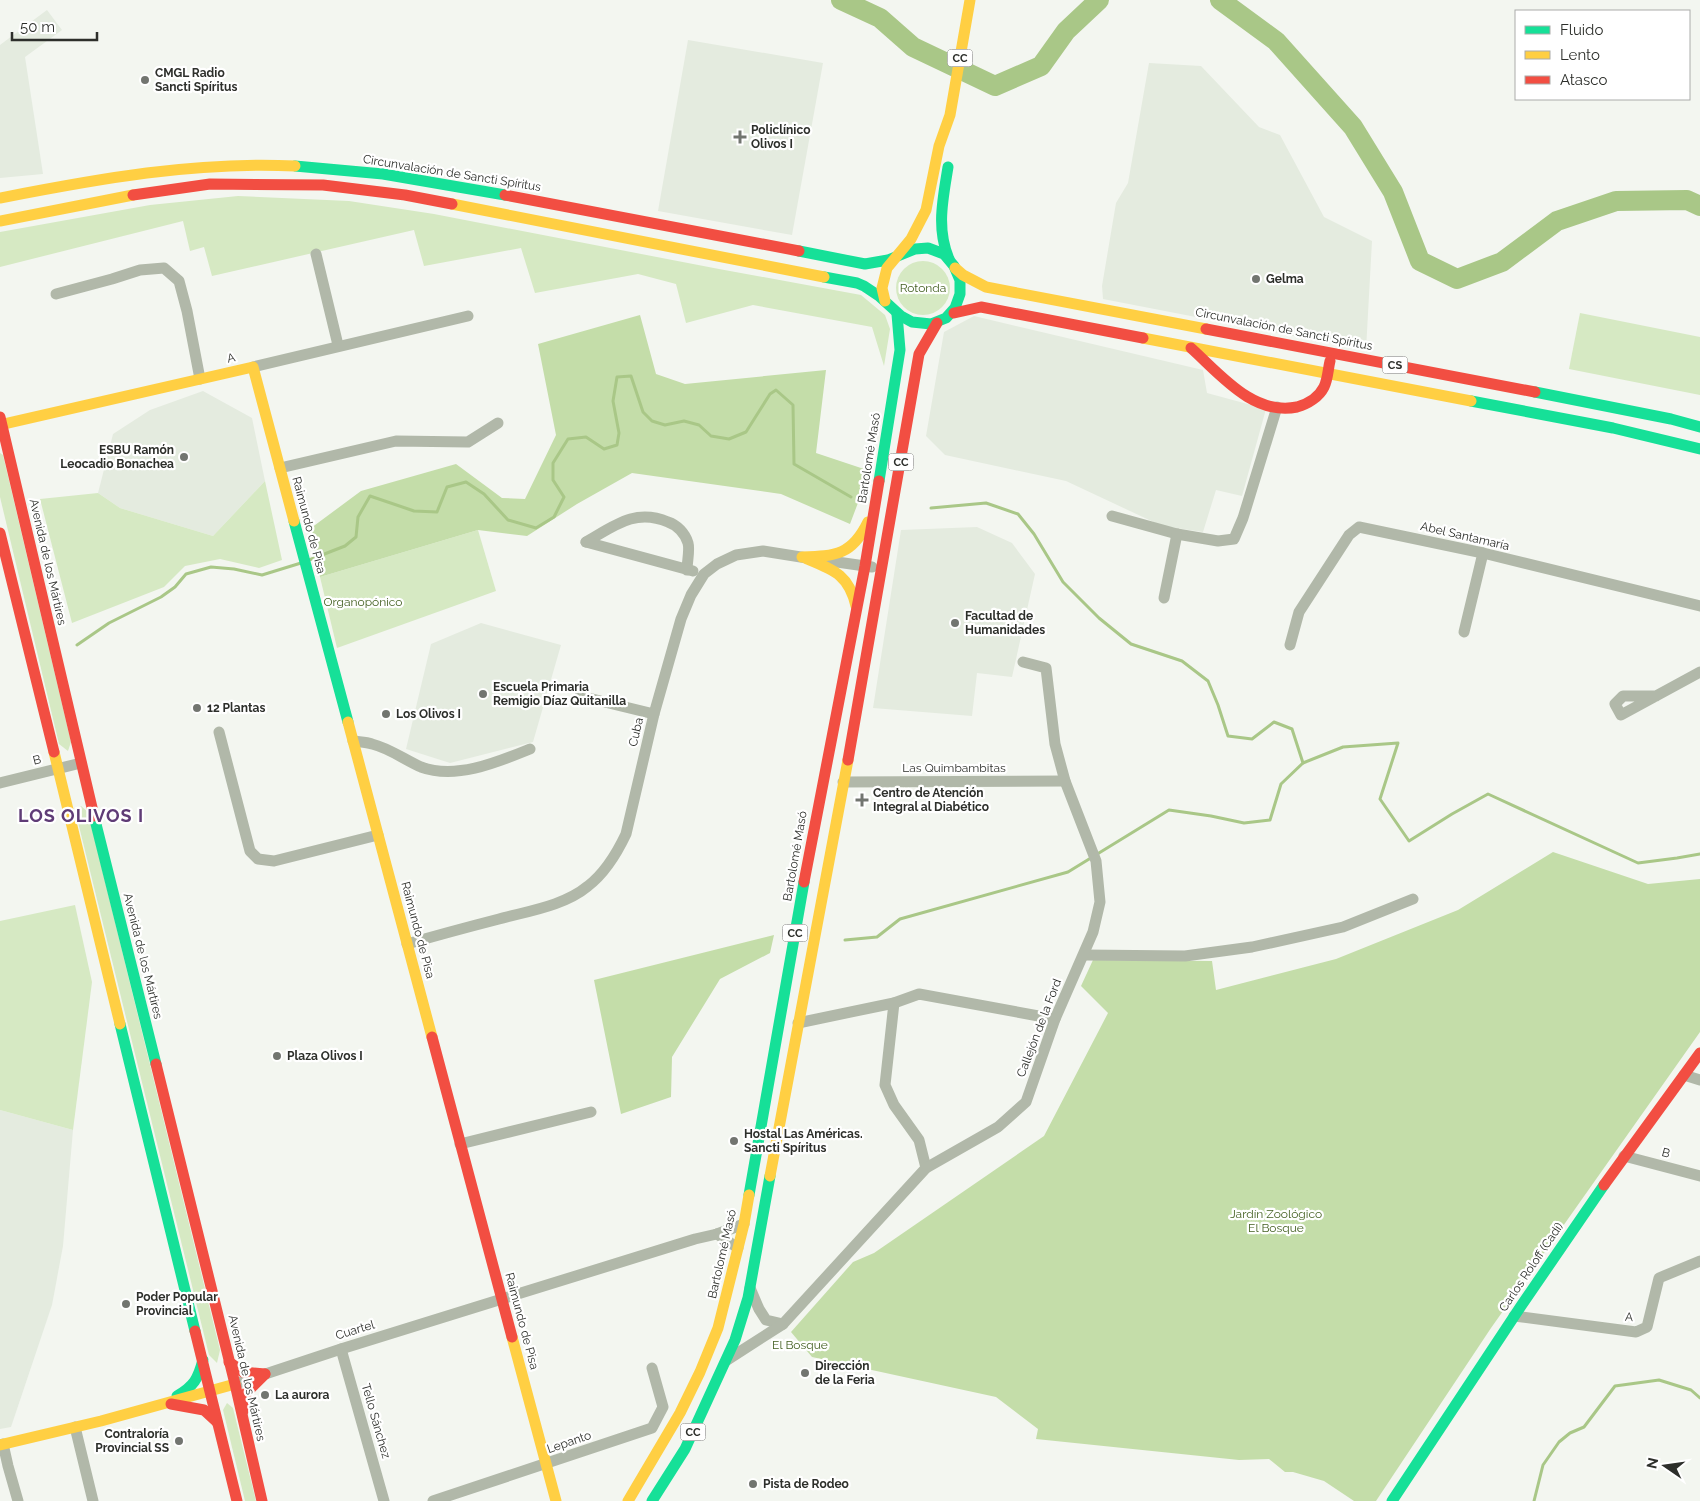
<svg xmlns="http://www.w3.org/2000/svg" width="1700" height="1501" viewBox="0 0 1700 1501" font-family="Raleway,sans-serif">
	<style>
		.built { fill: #e4ebdf }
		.green { fill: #d6e9c3 }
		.forest { fill: #c4dda9 }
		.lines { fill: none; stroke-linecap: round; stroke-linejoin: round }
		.stream { stroke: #a9c787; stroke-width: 3 }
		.river { stroke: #a9c787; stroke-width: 20 }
		.street { stroke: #b1b8a9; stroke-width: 11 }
		.fast { stroke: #16e098; stroke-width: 11 }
		.slow { stroke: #ffcf43; stroke-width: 11 }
		.jam { stroke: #f24e42; stroke-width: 11 }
		.poi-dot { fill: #727570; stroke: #fff; stroke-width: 2 }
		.labels { text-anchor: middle; stroke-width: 4.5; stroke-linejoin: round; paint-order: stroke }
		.shield { fill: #fff; stroke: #6c6d6b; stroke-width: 1 }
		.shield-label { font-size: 11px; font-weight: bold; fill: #2d2f2b }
		.poi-label { font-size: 12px; font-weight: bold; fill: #2d2f2b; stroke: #fff; text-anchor: start }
		.street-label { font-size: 12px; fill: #2d2f2b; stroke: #fff }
		.park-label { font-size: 12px; fill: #446022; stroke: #fff }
		.district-label { font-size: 18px; font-weight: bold; letter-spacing: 1px; fill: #5f3c76; stroke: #fff }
	</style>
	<rect width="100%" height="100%" fill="#f3f6f0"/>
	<g class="built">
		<polygon points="47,10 62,30 25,57 43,174 0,178 0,45"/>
		<polygon points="688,40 823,63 792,235 658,211"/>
		<polygon points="1149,63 1201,66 1259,127 1280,135 1324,217 1372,241 1366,350 1103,299 1102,286 1116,203 1128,183"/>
		<polygon points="974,316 1203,370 1207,393 1266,409 1242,496 1216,490 1203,532 1162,526 1066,481 945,455 926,436 944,332"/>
		<polygon points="203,391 252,418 265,481 213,536 120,508 98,493 113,434 150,410"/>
		<polygon points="977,527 1012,543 1035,574 1012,677 977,673 972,716 873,708 901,530"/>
		<polygon points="481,623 561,645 533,742 450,763 406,749 431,644"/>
		<polygon points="0,1110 73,1130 63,1246 52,1305 11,1427 0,1429"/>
	</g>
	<g class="green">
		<polygon points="238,196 349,201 434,214 719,269 861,295 885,315 890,329 884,366 872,327 753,305 686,323 676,284 638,274 535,293 521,248 424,266 414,230 212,276 204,247 190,251 183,221 0,267 0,232 150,205"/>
		<circle cx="923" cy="288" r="27"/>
		<polygon points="1580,313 1700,337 1700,395 1569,369"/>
		<polygon points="0,453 3,455 71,742 68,751 59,744 0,497"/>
		<polygon points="265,481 282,560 259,568 220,559 185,566 164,587 72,623 40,499 98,493 120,508 213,536"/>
		<polygon points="478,530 496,591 337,648 320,577"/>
		<polygon points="81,806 88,812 220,1350 217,1363 209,1355 76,814"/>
		<polygon points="75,905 92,982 73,1130 0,1110 0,921"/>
		<polygon points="227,1403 233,1408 256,1501 245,1501 223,1410"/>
	</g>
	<g class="forest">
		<polygon points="640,315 656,374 685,384 826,370 816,453 870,471 850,524 781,494 632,473 577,504 527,536 478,530 320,577 307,531 361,491 456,464 502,498 525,499 556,435 538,344"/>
		<polygon points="1553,852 1648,884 1700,879 1700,1032 1491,1328 1376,1501 1354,1501 1324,1481 1293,1472 1285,1472 1269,1459 1239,1460 1036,1439 1038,1429 996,1397 812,1357 791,1332 853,1262 874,1253 1044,1136 1108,1013 1081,986 1093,960 1212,961 1216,990 1336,959 1458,910"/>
		<polygon points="774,935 770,953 720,979 672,1057 671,1097 621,1114 594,980"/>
	</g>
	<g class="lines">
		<g class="stream">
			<polyline points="931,508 986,503 1018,514 1034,534 1063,582 1099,618 1131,644 1182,661 1208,681 1218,705 1228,736 1252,739 1274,722 1292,729 1303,763 1343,747 1398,743 1380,799 1409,841 1452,814 1488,794 1638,863 1677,858 1700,854"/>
			<polyline points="309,560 345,546 356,537 358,517 370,496 414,511 437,512 447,487 466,482 484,494 508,520 536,528 554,517 564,497 553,480 553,463 568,439 586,437 604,449 617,445 619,433 613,401 617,377 631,376 643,412 652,421 665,425 684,421 699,425 711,436 729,439 746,432 770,394 776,390 793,405 794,464 851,497"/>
			<polyline points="77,645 109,623 161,597 175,587 186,574 211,567 234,569 262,575 301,563"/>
			<polyline points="845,940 877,937 900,919 1068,872 1169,810 1211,816 1244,823 1270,820 1281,784 1303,763"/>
			<polyline points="1534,1501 1543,1465 1559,1442 1570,1433 1584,1427 1615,1386 1659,1380 1691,1390 1700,1398"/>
		</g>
		<g class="river">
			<polyline points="841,0 880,18 913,47 995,86 1041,66 1066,31 1099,0"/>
			<polyline points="1220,0 1276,41 1353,127 1393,192 1420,261 1457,279 1502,262 1557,221 1616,201 1687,200 1700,206"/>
		</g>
		<g class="street">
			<polyline points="316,254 338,345"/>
			<polyline points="56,294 112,279 140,270 164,268 179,281 187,311 200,379"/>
			<polyline points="253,367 468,316"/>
			<polyline points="280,468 396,441 468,442 498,423"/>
			<polyline points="1112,516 1177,534 1218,541 1234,539 1243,518 1277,407"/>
			<path d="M 586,542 C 614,526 635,508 668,522 C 677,525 685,533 688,543 C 690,550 687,562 687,570"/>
			<polyline points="586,542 693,571"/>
			<polyline points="823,560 872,567"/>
			<polyline points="1164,598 1177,534"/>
			<polyline points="1464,632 1483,553"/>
			<polyline points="1290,645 1299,612 1349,535 1359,527 1483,553 1700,606"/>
			<polyline points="580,696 654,714"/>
			<polyline points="1656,696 1623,696 1615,704 1621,715 1700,672"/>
			<polyline points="219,732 250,851 258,859 274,861 378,835"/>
			<path d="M 353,741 C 359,742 366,742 372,744 C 389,748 405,760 421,767 C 456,780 498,762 530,749"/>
			<polyline points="843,782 1065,781"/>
			<polyline points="0,783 81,763"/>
			<path d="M 407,944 C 438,935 468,927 499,919 C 528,911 564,906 588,886 C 605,873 617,853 626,834 L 654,714 L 681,619 L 691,595 L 704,574 L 717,564 L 736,555 L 763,551 L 807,558"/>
			<polyline points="1084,955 1185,956 1252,947 1343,927 1413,899"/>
			<polyline points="894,1003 885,1085 894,1105 919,1140 926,1168"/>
			<polyline points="798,1023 894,1003 919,994 1055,1019"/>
			<polyline points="1684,1075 1700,1080"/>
			<polyline points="460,1144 591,1112"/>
			<polyline points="1624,1156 1700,1176"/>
			<polyline points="717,1234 738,1248"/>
			<polyline points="750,1288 759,1309 766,1320 783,1324"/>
			<polyline points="1514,1316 1636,1332 1647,1327 1659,1278 1700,1261"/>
			<polyline points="341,1349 384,1501"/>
			<polyline points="727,1360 783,1324 926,1168 998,1127 1026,1102 1055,1019 1093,932 1100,902 1096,861 1065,781 1055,744 1046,668 1023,662"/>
			<polyline points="235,1384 341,1349 695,1239 717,1234 744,1224"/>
			<polyline points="75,1427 93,1501"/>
			<polyline points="3,1444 8,1466 18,1501"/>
			<polyline points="433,1501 652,1428 663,1407 652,1368"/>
		</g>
		<g class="fast">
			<polyline points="295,166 383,174 505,195"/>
			<path d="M 948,167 C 943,199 936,228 949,259"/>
			<polyline points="799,251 865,264 888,260 915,249 928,248 944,254 954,266 960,280 960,294 955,308 946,318 931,324 912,322 901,316 879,296 864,286 857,283 824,277"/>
			<polyline points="1535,392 1671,419 1700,427"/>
			<polyline points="1471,401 1613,428 1700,449"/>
			<polyline points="879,481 900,350 897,314"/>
			<polyline points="294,521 348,722"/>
			<polyline points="94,816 156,1064"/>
			<polyline points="120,1024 195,1331"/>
			<polyline points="749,1195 804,882"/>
			<path d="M 177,1396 C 194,1386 198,1379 203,1360"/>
			<polyline points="652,1501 685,1449 735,1340 748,1298 770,1176"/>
			<polyline points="1392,1501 1521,1306 1604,1185"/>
		</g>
		<g class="slow">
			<path d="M 0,198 C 97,179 196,161 295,166"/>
			<polyline points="452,204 824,277"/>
			<polyline points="0,221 133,195"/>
			<polyline points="955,268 963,275 986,287 1206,329"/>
			<polyline points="885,301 882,288 887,268 911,239 926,210 939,146 950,115 970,0"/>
			<polyline points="1143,338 1471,401"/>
			<polyline points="0,425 253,367 294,521"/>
			<path d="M 802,557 C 836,556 852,555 868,522"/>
			<path d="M 807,559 C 834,570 849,575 856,606"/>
			<polyline points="348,722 432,1037"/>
			<polyline points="54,752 120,1024"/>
			<polyline points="770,1176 848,760"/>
			<polyline points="512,1337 556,1501"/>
			<polyline points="0,1445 101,1421 235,1384"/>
			<polyline points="628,1501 680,1413 700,1372 718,1328 744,1224 749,1195"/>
		</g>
		<g class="jam">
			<polyline points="133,195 210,184 323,185 405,195 452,204"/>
			<polyline points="505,195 799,251"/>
			<polyline points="954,313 981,307 1143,338"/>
			<polyline points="1206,329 1535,392"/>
			<path d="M 1191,348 C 1220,374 1253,416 1297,407 C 1308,404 1319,397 1324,387 C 1328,379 1328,369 1330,361"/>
			<polyline points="0,417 94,816"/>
			<polyline points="0,533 54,752"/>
			<polyline points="848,760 919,354 937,323"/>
			<polyline points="804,882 865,566 879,481"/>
			<polyline points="432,1037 512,1337"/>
			<polyline points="156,1064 235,1384 262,1501"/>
			<polyline points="1604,1185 1700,1053"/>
			<polyline points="195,1331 237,1501"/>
			<polyline points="229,1362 243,1372 265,1374"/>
			<polyline points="171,1404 204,1410 217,1422"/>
			<polyline points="243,1411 247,1392 265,1374"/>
		</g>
	</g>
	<g class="poi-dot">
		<circle cx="145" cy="80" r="5"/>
		<path d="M737.5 129.5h5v5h5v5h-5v5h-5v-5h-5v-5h5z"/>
		<circle cx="1256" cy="279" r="5"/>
		<circle cx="184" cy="457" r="5"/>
		<circle cx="955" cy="623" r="5"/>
		<circle cx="483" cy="694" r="5"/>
		<circle cx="197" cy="708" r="5"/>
		<circle cx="386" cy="714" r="5"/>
		<path d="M859.5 792.5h5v5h5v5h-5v5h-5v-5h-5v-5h5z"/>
		<circle cx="277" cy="1056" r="5"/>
		<circle cx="734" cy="1141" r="5"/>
		<circle cx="126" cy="1304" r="5"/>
		<circle cx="805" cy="1373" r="5"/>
		<circle cx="265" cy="1395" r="5"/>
		<circle cx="179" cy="1441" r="5"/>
		<circle cx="753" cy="1484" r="5"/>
	</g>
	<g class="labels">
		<g class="shield">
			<rect x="947.5" y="49.5" width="25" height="17" rx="4"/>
			<rect x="1382.5" y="356.5" width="25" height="17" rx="4"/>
			<rect x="888.5" y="453.5" width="25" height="17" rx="4"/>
			<rect x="782.5" y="924.5" width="25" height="17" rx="4"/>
			<rect x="680.5" y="1423.5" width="25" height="17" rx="4"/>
		</g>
		<g class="shield-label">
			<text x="960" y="62">CC</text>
			<text x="1395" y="369">CS</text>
			<text x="901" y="466">CC</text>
			<text x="795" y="937">CC</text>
			<text x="693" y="1436">CC</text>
		</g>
		<g class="poi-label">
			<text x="155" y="77">CMGL Radio<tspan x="155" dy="14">Sancti Spíritus</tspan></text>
			<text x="751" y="134">Policlínico<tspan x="751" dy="14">Olivos I</tspan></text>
			<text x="1266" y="283">Gelma</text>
			<text x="174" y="454" text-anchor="end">ESBU Ramón<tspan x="174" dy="14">Leocadio Bonachea</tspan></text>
			<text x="965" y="620">Facultad de<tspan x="965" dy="14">Humanidades</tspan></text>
			<text x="493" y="691">Escuela Primaria<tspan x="493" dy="14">Remigio Díaz Quitanilla</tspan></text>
			<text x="207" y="712">12 Plantas</text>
			<text x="396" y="718">Los Olivos I</text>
			<text x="873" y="797">Centro de Atención<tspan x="873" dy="14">Integral al Diabético</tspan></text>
			<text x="287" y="1060">Plaza Olivos I</text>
			<text x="744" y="1138">Hostal Las Américas.<tspan x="744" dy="14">Sancti Spíritus</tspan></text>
			<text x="136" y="1301">Poder Popular<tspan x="136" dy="14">Provincial</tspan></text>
			<text x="815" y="1370">Dirección<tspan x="815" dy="14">de la Feria</tspan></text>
			<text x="275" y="1399">La aurora</text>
			<text x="169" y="1438" text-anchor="end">Contraloría<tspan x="169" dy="14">Provincial SS</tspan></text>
			<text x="763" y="1488">Pista de Rodeo</text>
		</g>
		<g class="street-label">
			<text transform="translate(452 173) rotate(9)" y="4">Circunvalación de Sancti Spíritus</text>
			<text transform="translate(1284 329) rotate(11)" y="4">Circunvalación de Sancti Spíritus</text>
			<text transform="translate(231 358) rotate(-13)" y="4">A</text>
			<text transform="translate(869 458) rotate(-81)" y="4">Bartolomé Masó</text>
			<text transform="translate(309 525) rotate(75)" y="4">Raimundo de Pisa</text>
			<text transform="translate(1465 536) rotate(13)" y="4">Abel Santamaría</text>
			<text transform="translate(48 562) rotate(77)" y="4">Avenida de los Mártires</text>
			<text transform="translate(636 732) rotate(-77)" y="4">Cuba</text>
			<text transform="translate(37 760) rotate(-14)" y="4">B</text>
			<text x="954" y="772">Las Quimbambitas</text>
			<text transform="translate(795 856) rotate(-80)" y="4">Bartolomé Masó</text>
			<text transform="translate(418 930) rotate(75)" y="4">Raimundo de Pisa</text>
			<text transform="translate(143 956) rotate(76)" y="4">Avenida de los Mártires</text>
			<text transform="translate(1039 1028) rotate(-69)" y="4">Callejón de la Ford</text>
			<text transform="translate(1666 1153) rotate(15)" y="4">B</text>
			<text transform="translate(722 1254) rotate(-77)" y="4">Bartolomé Masó</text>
			<text transform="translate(1531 1267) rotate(-56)" y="4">Carlos Roloff (Cadí)</text>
			<text transform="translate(1629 1317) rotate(3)" y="4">A</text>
			<text transform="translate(522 1321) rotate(75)" y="4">Raimundo de Pisa</text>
			<text transform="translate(355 1330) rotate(-17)" y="4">Cuartel</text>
			<text transform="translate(247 1378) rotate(77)" y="4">Avenida de los Mártires</text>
			<text transform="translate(376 1421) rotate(74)" y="4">Tello Sánchez</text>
			<text transform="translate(569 1442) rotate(-19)" y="4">Lepanto</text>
		</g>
		<g class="park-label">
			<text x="923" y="292">Rotonda</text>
			<text x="363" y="606">Organopónico</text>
			<text x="1276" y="1218">Jardín Zoológico<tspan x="1276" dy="14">El Bosque</tspan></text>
			<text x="800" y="1349">El Bosque</text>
		</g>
		<g class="district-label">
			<text x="81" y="822">LOS OLIVOS I</text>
		</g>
	</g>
	<rect x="1515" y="10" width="175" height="90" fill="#ffffff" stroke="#abacaa"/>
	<rect x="1525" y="26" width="25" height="8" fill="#16e098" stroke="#abacaa"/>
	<text x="1560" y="35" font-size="15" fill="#2d2f2b">Fluido</text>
	<rect x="1525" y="51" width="25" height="8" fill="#ffcf43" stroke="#abacaa"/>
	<text x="1560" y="60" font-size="15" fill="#2d2f2b">Lento</text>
	<rect x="1525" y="76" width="25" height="8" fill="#f24e42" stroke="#abacaa"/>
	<text x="1560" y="85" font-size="15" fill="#2d2f2b">Atasco</text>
	<g transform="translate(1665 1466) rotate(283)" stroke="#ffffff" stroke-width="4" paint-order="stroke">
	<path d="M0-4L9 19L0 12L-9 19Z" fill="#2d2f2b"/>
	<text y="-8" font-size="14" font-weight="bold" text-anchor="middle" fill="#2d2f2b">N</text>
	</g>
	<path d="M12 32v8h85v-8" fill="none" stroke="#2d2f2b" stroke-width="2.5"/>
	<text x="20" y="32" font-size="15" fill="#2d2f2b" stroke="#ffffff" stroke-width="4" paint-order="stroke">50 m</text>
</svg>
